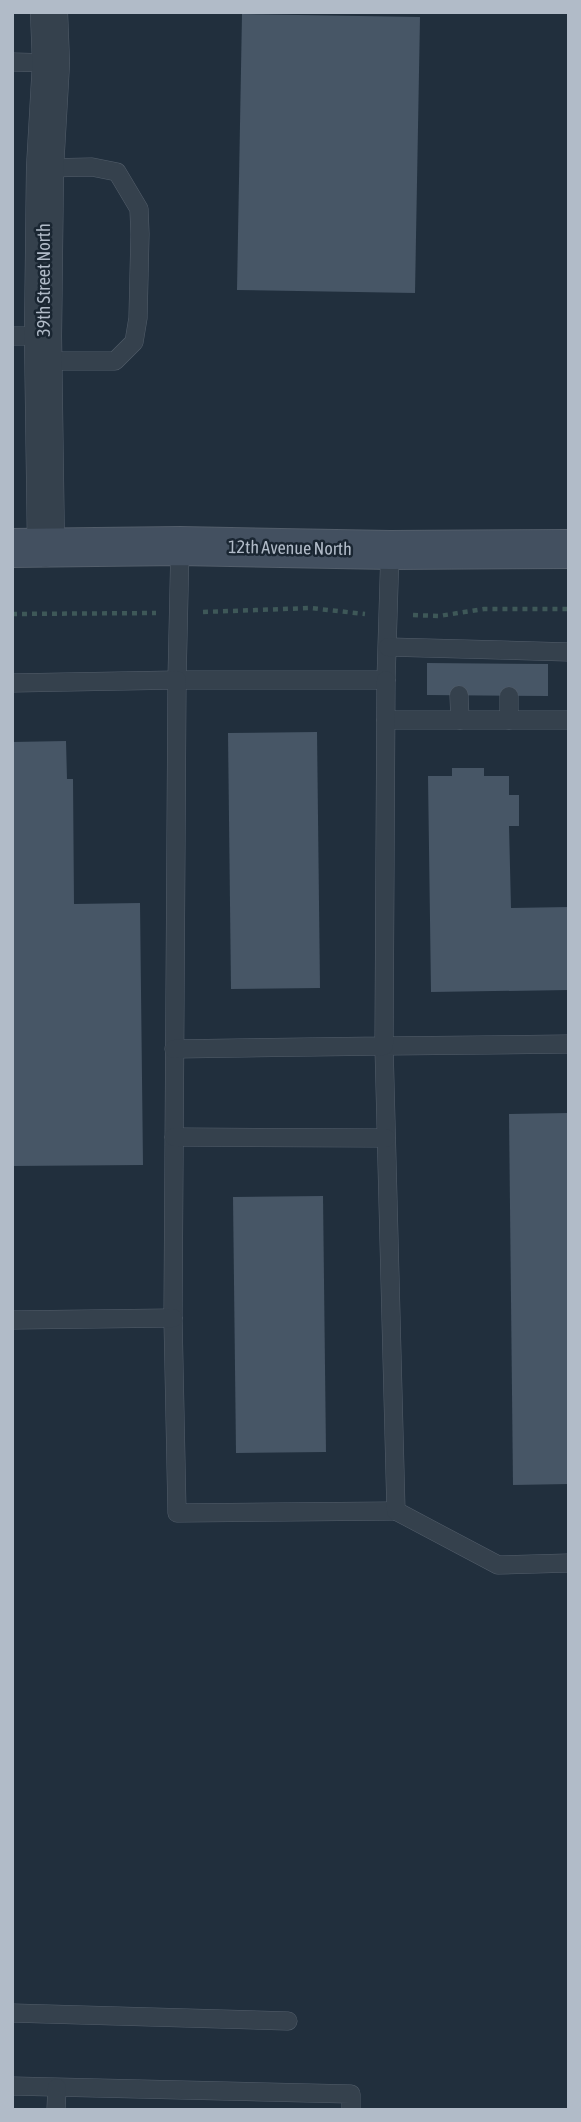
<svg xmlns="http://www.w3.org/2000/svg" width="581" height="2122" viewBox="0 0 581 2122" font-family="'Asap Condensed',sans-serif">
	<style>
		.building { fill: #475666 }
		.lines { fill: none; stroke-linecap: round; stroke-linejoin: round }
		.lane-casing { stroke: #535e6b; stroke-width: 19 }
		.street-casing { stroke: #535e6b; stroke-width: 38 }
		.secondary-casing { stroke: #535e6b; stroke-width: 40 }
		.path { stroke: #3e5858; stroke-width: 4.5; stroke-dasharray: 5 5; stroke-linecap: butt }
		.lane { stroke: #35414d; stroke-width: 18 }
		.street { stroke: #35414d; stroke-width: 37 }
		.secondary { stroke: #435060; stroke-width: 38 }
		.labels { text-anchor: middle; stroke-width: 5; stroke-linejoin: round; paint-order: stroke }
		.street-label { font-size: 18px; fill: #b1bbc8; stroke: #1a2632 }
	</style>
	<rect width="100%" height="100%" fill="#212f3d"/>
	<g class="building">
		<polygon points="242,14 420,17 415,293 237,290"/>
		<polygon points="427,663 548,664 548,696 427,695"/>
		<polygon points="317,732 320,988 231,989 228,733"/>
		<polygon points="66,741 67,779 73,779 74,904 140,903 143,1165 12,1166 12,742"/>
		<polygon points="452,768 484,768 484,776 509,776 509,795 519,795 519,826 509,826 511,908 569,907 569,990 431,992 428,776 452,776"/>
		<polygon points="569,1113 569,1484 513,1485 509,1114"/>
		<polygon points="323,1196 326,1452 236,1453 233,1197"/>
	</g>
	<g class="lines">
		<g class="lane-casing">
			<g id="lane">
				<polyline points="12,62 51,63"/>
				<polyline points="12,336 43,336"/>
				<polyline points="43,361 115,361 134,342 138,318 140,234 139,209 117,172 92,167 45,168"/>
				<polyline points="180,546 177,680 386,680 390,550"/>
				<polyline points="388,647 569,652"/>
				<polyline points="12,683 177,680 173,1318 177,1513 396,1511"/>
				<polyline points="459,695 460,720"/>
				<polyline points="509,696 509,720"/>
				<polyline points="386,720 569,720"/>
				<polyline points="569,1044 384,1046 396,1511 498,1565 569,1563"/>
				<polyline points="174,1049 384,1046 386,680"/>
				<polyline points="174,1137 386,1138"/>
				<polyline points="12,1320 173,1318"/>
				<polyline points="12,2013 288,2021"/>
				<polyline points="12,2086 351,2094 351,2110"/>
				<polyline points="56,2110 57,2088"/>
			</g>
		</g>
		<g class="street-casing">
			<polyline id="street" points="46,548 43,336 45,168 51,63 49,12"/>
		</g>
		<g class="secondary-casing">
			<polyline id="secondary" points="12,548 180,546 390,550 569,549"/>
		</g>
		<g class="path">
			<polyline points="203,612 310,608 365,614"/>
			<polyline points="12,614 156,613"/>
			<polyline points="413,615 439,616 484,609 569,609"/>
		</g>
		<use href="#lane" class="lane"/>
		<use href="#street" class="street"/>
		<use href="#secondary" class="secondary"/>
	</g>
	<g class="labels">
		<g class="street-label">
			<text transform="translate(44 280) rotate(-90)" y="6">39th Street North</text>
			<text transform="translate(290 548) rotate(1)" y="6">12th Avenue North</text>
		</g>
	</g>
	<rect width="581" height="2122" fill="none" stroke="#b1bbc8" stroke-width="28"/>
</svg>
